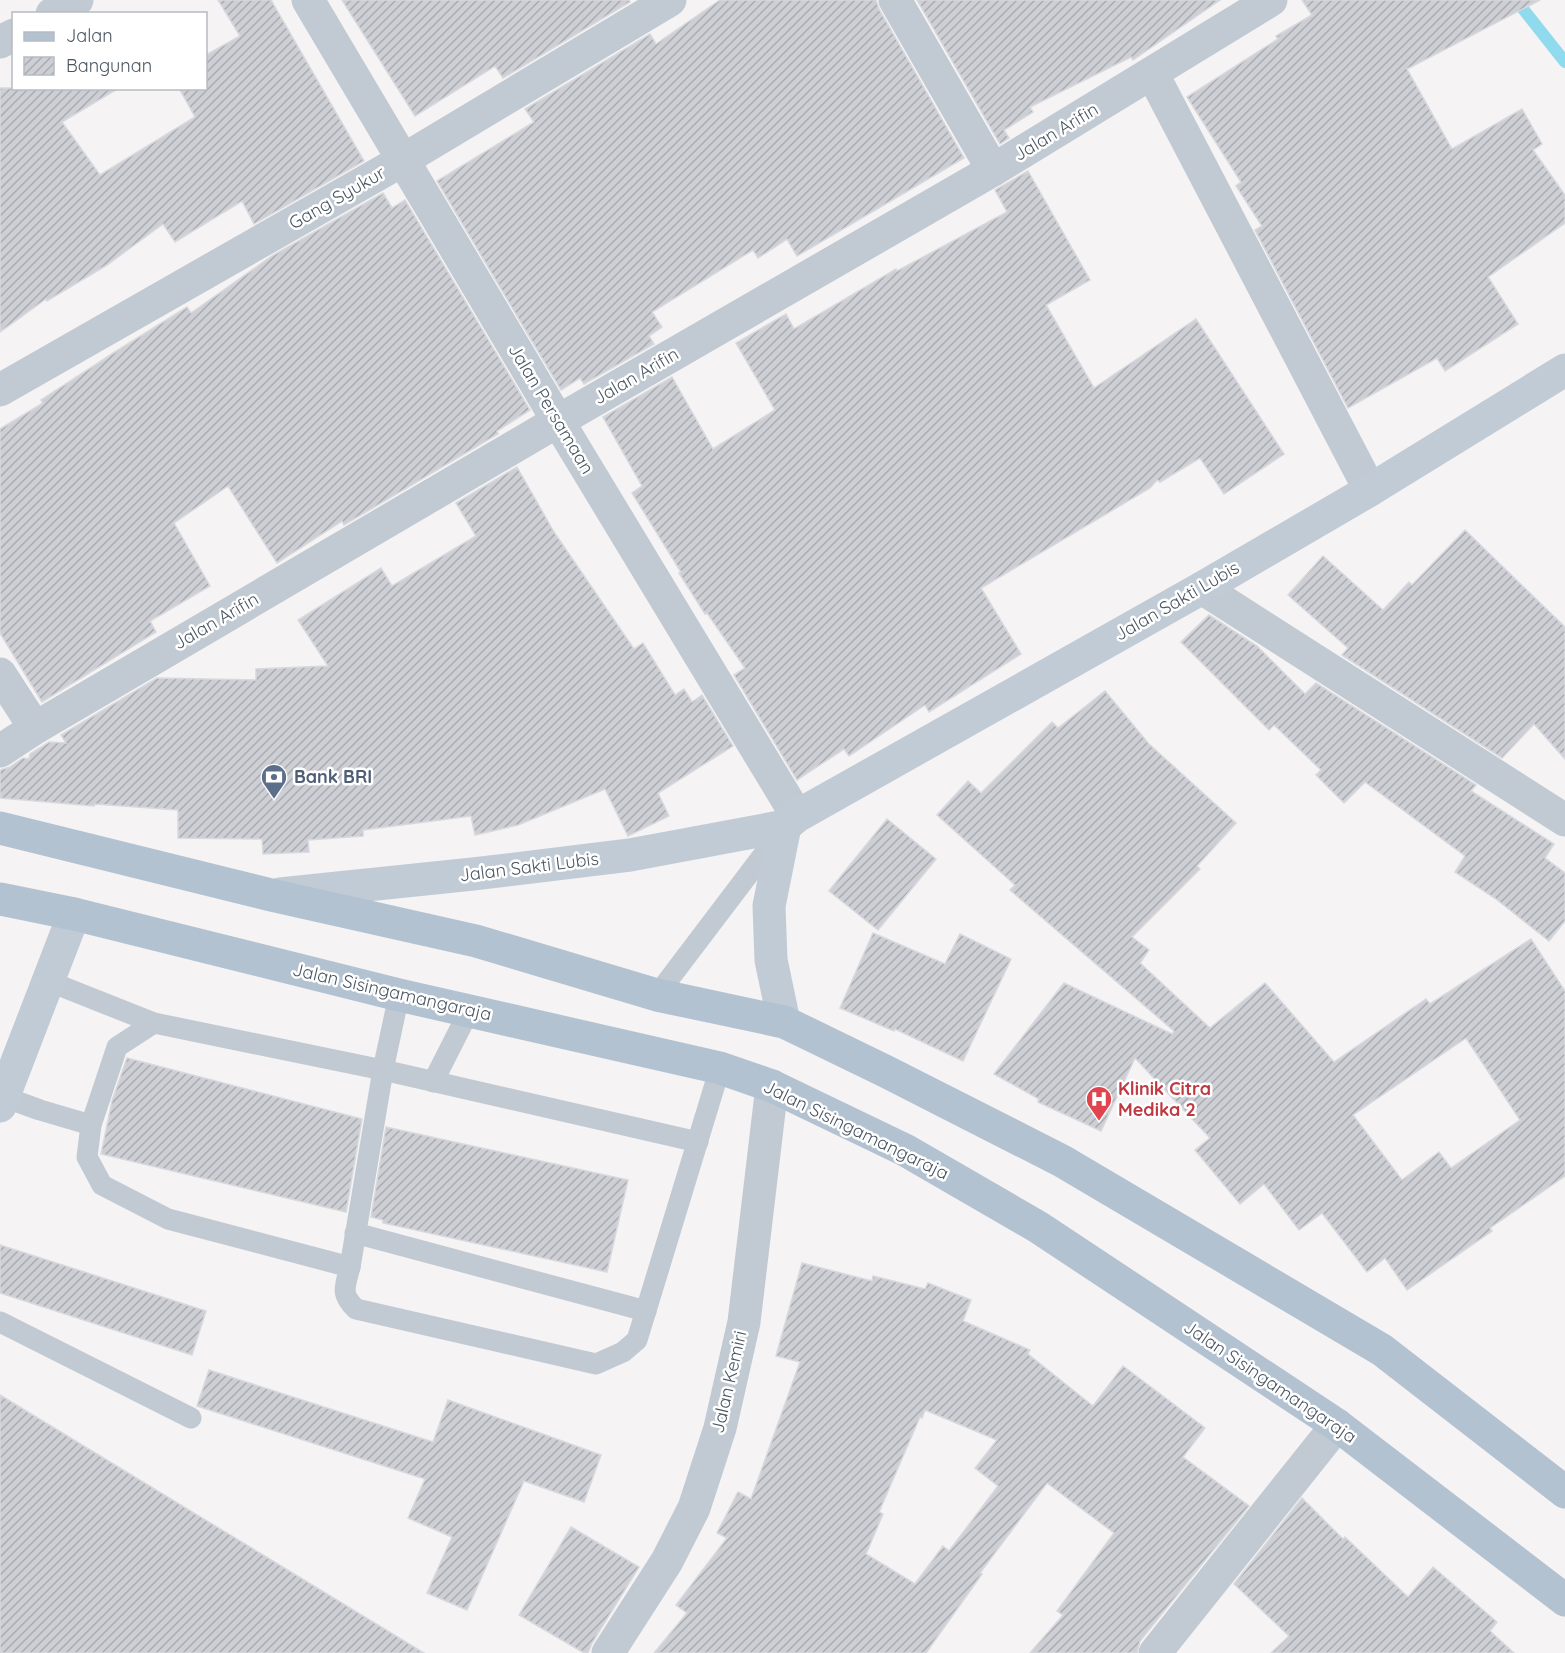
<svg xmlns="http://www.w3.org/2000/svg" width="1565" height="1653" viewBox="0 0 1565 1653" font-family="Quicksand,sans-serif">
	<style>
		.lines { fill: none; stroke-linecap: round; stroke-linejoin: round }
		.stream { stroke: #90daee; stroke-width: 12 }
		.building { fill: url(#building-hatch); stroke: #d7d9de; stroke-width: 1.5; fill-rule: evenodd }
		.lane { stroke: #c1cad2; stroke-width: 21 }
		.street { stroke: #c1cad2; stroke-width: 33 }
		.secondary { stroke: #c1cbd6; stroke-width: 33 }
		.primary { stroke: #b3c2d1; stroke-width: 33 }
		.labels { text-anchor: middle; stroke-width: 5; stroke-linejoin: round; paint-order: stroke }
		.street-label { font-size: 18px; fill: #4a5661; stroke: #fff }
		.service-label { font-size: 18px; font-weight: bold; fill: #4e5e75; stroke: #fff; text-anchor: start }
		.health-label { font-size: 18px; font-weight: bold; fill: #be3a42; stroke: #fff; text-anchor: start }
	</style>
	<defs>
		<pattern id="building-hatch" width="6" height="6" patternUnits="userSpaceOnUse" patternTransform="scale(1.5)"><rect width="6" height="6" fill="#cdcfd5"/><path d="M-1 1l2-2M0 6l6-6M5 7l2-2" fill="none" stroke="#a8abb0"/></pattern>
	</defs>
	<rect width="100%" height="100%" fill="#f5f3f3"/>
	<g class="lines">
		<polyline class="stream" points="1516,0 1565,62"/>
	</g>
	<g class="building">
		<polygon points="218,0 271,0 364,161 254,224 242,201 175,242 163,224 107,265 47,301 46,299 0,332 0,88 119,88 62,122 100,175 195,117 179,88 206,88 206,55 240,36"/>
		<polygon points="342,0 629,0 630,2 503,78 495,66 415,116"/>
		<polygon points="720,0 876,0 879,9 964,158 797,256 787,239 758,258 753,250 652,312 662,327 649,336 654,344 584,384 580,378 561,390 437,181 534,122 525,109 650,34 656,44"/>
		<polygon points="917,0 1220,0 1133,60 1131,57 1030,107 1033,112 1004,130 1009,138 1000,144"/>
		<polygon points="1302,0 1540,0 1407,69 1452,149 1522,109 1542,144 1533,150 1565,195 1565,223 1488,277 1518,324 1445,371 1437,358 1348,408 1255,230 1262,226 1236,186 1241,182 1187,97 1278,39 1276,36 1312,15"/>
		<polygon points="1028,171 1090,280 1046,305 1094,388 1196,319 1284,454 1224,494 1200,458 1160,482 1157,480 1150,488 981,588 1021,654 929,712 925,705 849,756 844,749 797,780 734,675 745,668 707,613 705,614 679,573 681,572 632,493 642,486 603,417 672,377 713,449 775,410 736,343 786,314 794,329 896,269 897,271 1007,212 995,190"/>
		<polygon points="383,193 392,208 405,200 530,410 497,431 498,434 344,525 342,521 277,563 228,486 174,523 210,586 150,621 156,632 42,702 0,633 0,429 43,403 41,400 118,350 187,307 191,313 272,256"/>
		<polygon points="517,467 554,532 634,649 643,643 675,695 684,689 692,702 702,695 733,746 658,793 669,816 628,836 605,789 518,825 475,835 471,816 363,830 363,836 308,840 309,852 263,854 262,839 178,838 178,810 95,804 94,806 0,798 0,770 10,767 23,758 29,759 30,754 49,742 66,743 61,735 157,678 256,680 256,669 328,666 298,620 381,568 392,586 476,536 456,503"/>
		<polygon points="1465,530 1565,627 1565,759 1534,724 1502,758 1342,655 1348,648 1288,595 1323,556 1383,610 1409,582 1412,585"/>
		<polygon points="1209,615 1257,646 1305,694 1316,683 1476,785 1471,791 1554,844 1545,858 1565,873 1565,921 1549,941 1496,899 1455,872 1465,856 1365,782 1344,803 1316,775 1321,770 1274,725 1269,730 1181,642"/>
		<path d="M 1105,691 L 1149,744 L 1236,823 L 1197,866 L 1200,869 L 1132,937 L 1149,950 L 1140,963 L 1210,1028 L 1265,983 L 1334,1062 L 1426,999 L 1430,1004 L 1531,939 L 1565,991 L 1565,1176 L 1490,1228 L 1492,1231 L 1407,1290 L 1385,1258 L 1367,1272 L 1322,1213 L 1299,1230 L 1264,1184 L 1240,1204 L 1195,1150 L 1210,1138 L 1135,1058 L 1101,1131 L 1038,1102 L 1039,1099 L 994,1074 L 1064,983 L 1172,1034 L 1174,1031 L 1010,890 L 1015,885 L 937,815 L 968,781 L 981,793 L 1052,722 L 1058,728 ZM 1466,1038 L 1520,1120 L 1451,1168 L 1439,1152 L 1402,1180 L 1353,1115 Z"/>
		<polygon points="887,819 936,859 878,930 829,891"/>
		<polygon points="873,933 945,964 960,934 1011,959 963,1061 895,1029 894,1031 840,1008"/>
		<polygon points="127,1058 362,1119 346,1212 101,1154 112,1101"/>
		<polygon points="386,1127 628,1180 607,1272 383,1223 383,1220 371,1217"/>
		<polygon points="0,1245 206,1311 192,1355 0,1293"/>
		<path d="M 802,1263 L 872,1281 L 873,1276 L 925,1289 L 928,1283 L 971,1300 L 963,1321 L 1030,1350 L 1028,1354 L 1093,1406 L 1123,1366 L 1205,1428 L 1183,1457 L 1249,1506 L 1140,1641 L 1137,1653 L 1030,1653 L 1063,1615 L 1057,1611 L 1114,1533 L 1047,1483 L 980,1573 L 982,1574 L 926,1653 L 654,1653 L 687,1613 L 676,1605 L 727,1538 L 717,1533 L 738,1492 L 751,1499 L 800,1362 L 776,1356 ZM 925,1410 L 997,1440 L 975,1468 L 998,1486 L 949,1551 L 943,1546 L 915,1584 L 866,1554 L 883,1514 L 879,1512 L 920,1417 L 922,1418 Z"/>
		<polygon points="209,1370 433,1442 448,1400 601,1455 584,1502 524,1481 467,1610 427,1593 452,1537 408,1518 425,1479 197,1406"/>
		<polygon points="0,1395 263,1555 424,1653 0,1653"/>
		<polygon points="1302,1498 1343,1539 1345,1537 1408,1597 1433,1567 1497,1622 1490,1631 1514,1653 1271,1653 1289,1636 1234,1584"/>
		<polygon points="571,1527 639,1567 592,1643 588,1653 584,1653 519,1615"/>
	</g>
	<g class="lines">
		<g class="lane">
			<polyline points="48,981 154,1023"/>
			<path d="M 399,995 L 383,1070 L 350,1267 C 345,1287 340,1294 356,1309 L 596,1364 L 623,1352 L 637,1340 L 720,1068"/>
			<polyline points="657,995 779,834"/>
			<polyline points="433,1082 469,1011"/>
			<polyline points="4,1097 40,1110 91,1125"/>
			<polyline points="355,1233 646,1311"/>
			<polyline points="350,1267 168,1219 102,1185 87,1157 91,1125 117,1047 154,1023 383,1070 698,1142"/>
			<polyline points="0,1322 191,1418"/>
		</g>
		<g class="street">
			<polyline points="308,0 558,421 797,816"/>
			<polyline points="895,0 993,170"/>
			<polyline points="52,14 77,0"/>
			<polyline points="0,42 14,35"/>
			<polyline points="1152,73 1370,490"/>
			<polyline points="0,390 403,160 670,0"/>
			<polyline points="1202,588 1565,820"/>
			<polyline points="0,674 35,728"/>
			<polyline points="0,751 35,728 558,421 993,170 1271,0"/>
			<polyline points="608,1653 667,1561 694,1508 720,1428 744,1322 772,1086"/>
			<polyline points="1155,1653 1337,1425"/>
		</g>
		<g class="secondary">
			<polyline points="280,894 473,874 630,855 785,826 797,816 1202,588 1370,490 1565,370"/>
			<polyline points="784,1022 771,960 769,906 785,826"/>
			<polyline points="0,1106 74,914"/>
		</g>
		<g class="primary">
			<polyline points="0,828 271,895 476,941 657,995 784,1022 885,1071 1062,1161 1382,1350 1565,1492"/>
			<polyline points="0,899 74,914 399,995 720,1068 772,1086 905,1150 1038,1227 1337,1425 1565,1600"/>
		</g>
	</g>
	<defs>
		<g id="bank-pin" transform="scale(1.35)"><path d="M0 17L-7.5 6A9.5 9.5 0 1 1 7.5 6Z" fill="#5c6f8a" stroke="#fff"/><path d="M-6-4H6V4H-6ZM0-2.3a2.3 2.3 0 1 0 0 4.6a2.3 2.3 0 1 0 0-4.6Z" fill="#fff"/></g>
		<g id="hospital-pin" transform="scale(1.35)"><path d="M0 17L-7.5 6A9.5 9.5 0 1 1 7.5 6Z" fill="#e0444e" stroke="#fff"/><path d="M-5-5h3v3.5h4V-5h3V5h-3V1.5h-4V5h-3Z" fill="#fff"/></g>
	</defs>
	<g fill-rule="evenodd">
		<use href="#bank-pin" x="274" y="777"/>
		<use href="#hospital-pin" x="1099" y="1099"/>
	</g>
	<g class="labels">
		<g class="street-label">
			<text transform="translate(1056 132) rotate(-31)" y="6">Jalan Arifin</text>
			<text transform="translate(337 198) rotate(-30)" y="6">Gang Syukur</text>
			<text transform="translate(636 376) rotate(-30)" y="6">Jalan Arifin</text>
			<text transform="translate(551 409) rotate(59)" y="6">Jalan Persamaan</text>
			<text transform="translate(1177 601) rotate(-30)" y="6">Jalan Sakti Lubis</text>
			<text transform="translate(216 621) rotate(-30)" y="6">Jalan Arifin</text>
			<text transform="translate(529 867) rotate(-7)" y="6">Jalan Sakti Lubis</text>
			<text transform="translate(392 992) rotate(13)" y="6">Jalan Sisingamangaraja</text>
			<text transform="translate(856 1130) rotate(26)" y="6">Jalan Sisingamangaraja</text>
			<text transform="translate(729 1382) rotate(-77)" y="6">Jalan Kemiri</text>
			<text transform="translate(1270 1382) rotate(34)" y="6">Jalan Sisingamangaraja</text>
		</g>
		<g class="service-label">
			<text x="294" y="783">Bank BRI</text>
		</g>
		<g class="health-label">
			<text x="1118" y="1095">Klinik Citra<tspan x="1118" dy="21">Medika 2</tspan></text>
		</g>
	</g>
	<rect x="12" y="12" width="195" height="78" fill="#ffffff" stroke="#b7bbc0" stroke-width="1.5"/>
	<rect x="24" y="32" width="30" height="9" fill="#b3c2d1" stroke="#b7bbc0" stroke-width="1.5"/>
	<text x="66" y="42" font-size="18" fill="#4a5661">Jalan</text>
	<rect x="24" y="57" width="30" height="18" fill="url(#building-hatch)" stroke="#b7bbc0" stroke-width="1.5"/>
	<text x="66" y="72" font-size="18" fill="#4a5661">Bangunan</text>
</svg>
